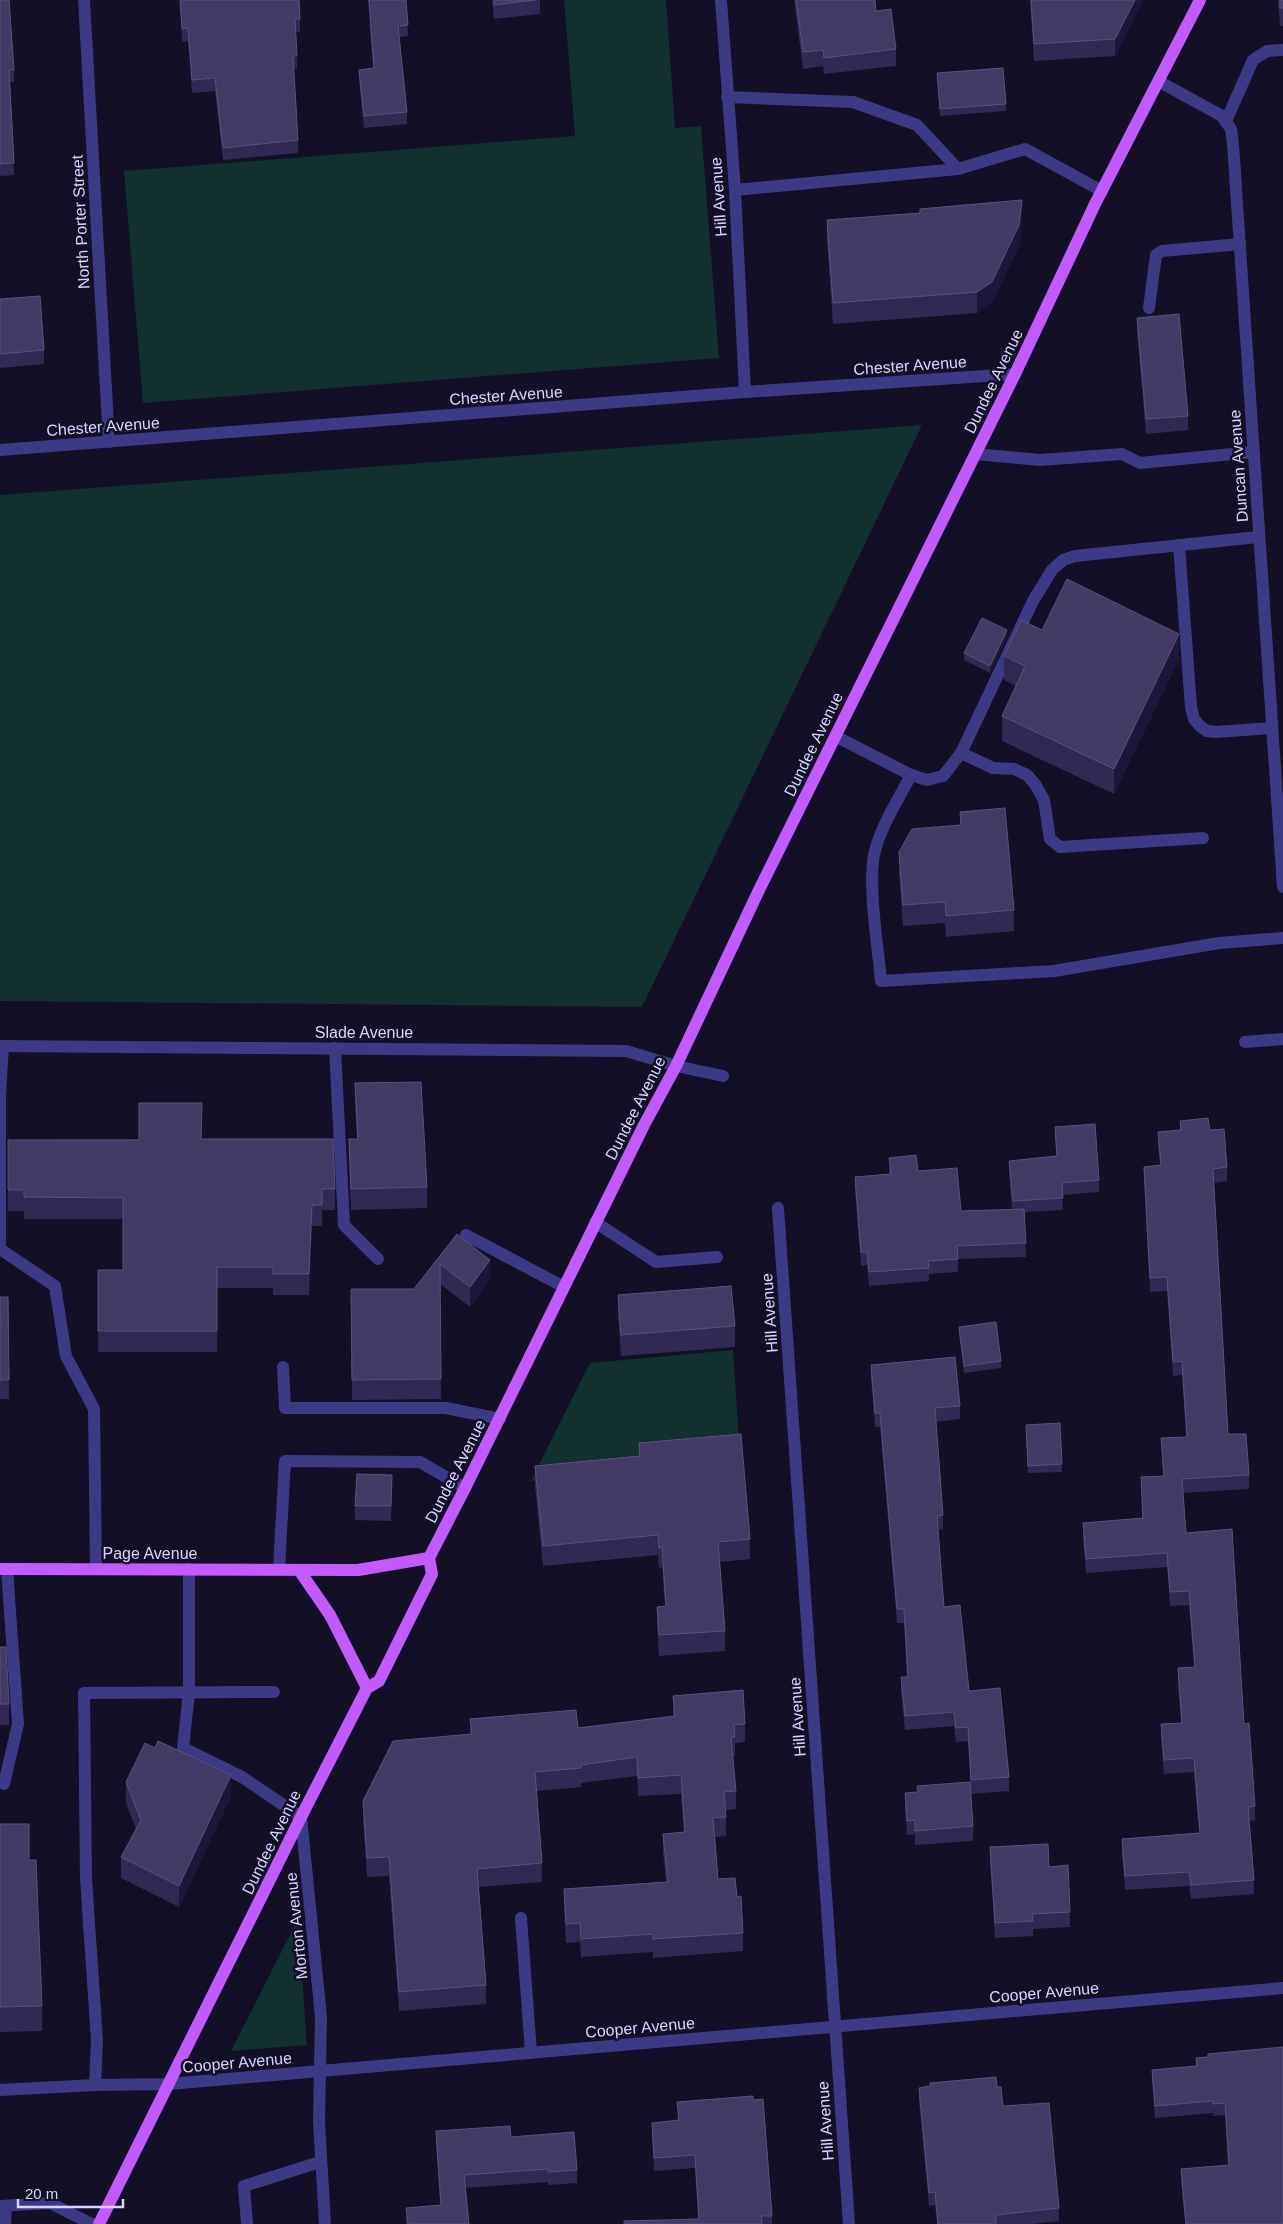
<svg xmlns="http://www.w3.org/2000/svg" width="1283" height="2224" viewBox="0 0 1283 2224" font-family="Helvetica,sans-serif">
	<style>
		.green { fill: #12302f }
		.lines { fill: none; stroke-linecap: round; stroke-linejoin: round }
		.minor { stroke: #3d3a85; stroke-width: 12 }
		.major { stroke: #c25bff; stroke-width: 12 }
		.wall { fill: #312854 }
		.shaded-wall { fill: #1d163a }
		.building { fill: #433a66; stroke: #5a527e }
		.labels { text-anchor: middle; stroke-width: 5; stroke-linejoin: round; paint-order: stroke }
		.street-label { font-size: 16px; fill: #d9d4ff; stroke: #130f26 }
	</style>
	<rect width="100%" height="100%" fill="#130f26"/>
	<g class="green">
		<polygon points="564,0 666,0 675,128 701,126 719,358 143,403 124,171 575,136"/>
		<polygon points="922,425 642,1007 0,1001 0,495"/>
		<polygon points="733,1350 740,1453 635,1472 531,1481 590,1363"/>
		<polygon points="298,1919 307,2045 231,2051"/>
	</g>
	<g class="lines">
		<g class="minor">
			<polyline points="84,0 109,442"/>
			<polyline points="721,0 735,190 745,392"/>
			<polyline points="1160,82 1222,116 1231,129 1233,144 1283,887"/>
			<polyline points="727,97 853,102 917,125 958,169"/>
			<polyline points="1226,121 1253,60 1267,51 1283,50"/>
			<polyline points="735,190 958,169 1025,149 1102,191"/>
			<polyline points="1149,308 1156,255 1162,251 1240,244"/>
			<polyline points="0,450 745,392 1015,374"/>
			<polyline points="976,454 1040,460 1122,454 1140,463 1253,452"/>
			<polyline points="1179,545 1191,707 1194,719 1200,726 1207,731 1216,732 1272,728"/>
			<polyline points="835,736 911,775 927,780 943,776 961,753 1033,601 1052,570 1063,560 1075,556 1258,537"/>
			<polyline points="961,753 993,768 1014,769 1027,775 1035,784 1044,800 1050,839 1060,847 1203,838"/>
			<path d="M 911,775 C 898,800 880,827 874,855 C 868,888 878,947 881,981 L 1054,971 L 1219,943 L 1283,938"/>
			<polyline points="1245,1042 1283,1039"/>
			<polyline points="0,1046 626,1051 676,1066 723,1076"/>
			<polyline points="3,1046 0,1096 0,1249 55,1286 66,1356 94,1409 96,1569"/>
			<polyline points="335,1048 344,1225 378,1259"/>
			<polyline points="778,1208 849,2224"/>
			<polyline points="595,1222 656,1262 717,1257"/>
			<polyline points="466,1235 564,1287"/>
			<polyline points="283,1367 285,1408 446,1408 500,1419"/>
			<polyline points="189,1569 189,1692 183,1748 242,1777 301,1817 321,2017 319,2121 325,2224"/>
			<polyline points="279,1569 285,1461 420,1462 465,1488"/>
			<polyline points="4,1784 18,1724 7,1569"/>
			<polyline points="521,1918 531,2053"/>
			<polyline points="95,2085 97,2040 86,1879 84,1693 274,1692"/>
			<polyline points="0,2090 95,2085 169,2084 1283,1988"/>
			<polyline points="0,2206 50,2203 92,2224"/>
			<polyline points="5,2224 6,2206"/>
			<polyline points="247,2224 244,2186 320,2162"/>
		</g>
		<g class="major">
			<polyline points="0,1569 358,1570 429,1558"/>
			<polyline points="299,1570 330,1615 367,1688"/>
			<polyline points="99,2224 301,1817 367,1688 379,1681 432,1574 429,1558 465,1488 644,1125 676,1066 759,890 1015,374 1095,204 1200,0"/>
		</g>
	</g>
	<g class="wall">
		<polygon points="0,0 14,70 14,82 10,82 14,163 14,175 0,176"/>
		<polygon points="180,0 300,19 300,32 296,32 297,69 293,69 298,140 298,153 223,160 215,91 192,93 188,41 182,42"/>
		<polygon points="368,0 406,0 408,36 399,37 407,112 407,124 364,128 359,81 359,70 373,68"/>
		<polygon points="492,0 540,0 540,14 494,19"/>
		<polygon points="794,0 875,0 876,11 896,49 896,66 824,74 823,66 803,69"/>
		<polygon points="1030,0 1143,0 1115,56 1034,61"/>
		<polygon points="1278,0 1283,0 1283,26 1280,26"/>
		<polygon points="937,73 1006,104 1006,111 940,116"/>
		<polygon points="827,220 1022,221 1019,246 992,303 977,313 833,324 827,241"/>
		<polygon points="0,299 44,350 44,364 0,368"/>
		<polygon points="1137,318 1188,416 1188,430 1146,434 1137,332"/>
		<polygon points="1007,637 990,673 964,660 964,653"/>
		<polygon points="1004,656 1179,659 1114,794 1002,741 1002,716 1016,686 1004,680"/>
		<polygon points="960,812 1014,910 1014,931 946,937 945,923 903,926 899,873 899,852 960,825"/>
		<polygon points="355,1083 427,1187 427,1208 351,1210 349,1160 349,1139 357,1139 355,1104"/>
		<polygon points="1180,1121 1210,1130 1227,1167 1227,1181 1214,1183 1228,1434 1249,1475 1249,1489 1183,1493 1186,1533 1244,1724 1255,1806 1255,1820 1249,1821 1254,1880 1254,1894 1191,1899 1189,1886 1125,1890 1122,1853 1122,1839 1199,1833 1194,1772 1164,1774 1161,1738 1161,1724 1181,1723 1178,1683 1178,1668 1194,1667 1189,1605 1170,1606 1167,1567 1086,1573 1083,1537 1083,1523 1142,1518 1141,1477 1163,1476 1161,1438 1186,1437 1182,1375 1173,1376 1167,1291 1150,1292 1144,1181 1144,1167 1160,1165 1158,1146 1158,1132 1180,1130"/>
		<polygon points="1055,1127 1099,1180 1099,1192 1062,1195 1063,1210 1025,1212 1026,1257 958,1259 958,1272 929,1274 929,1281 869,1286 867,1265 861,1266 855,1191 855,1177 889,1174 889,1158 918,1171 961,1211 1012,1209 1009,1173 1009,1161 1056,1156"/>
		<polygon points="201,1139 335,1189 335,1210 322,1210 322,1226 312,1226 309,1295 273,1295 273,1288 217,1288 217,1352 98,1352 98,1270 123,1270 123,1219 24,1219 24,1211 8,1211 8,1140"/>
		<polygon points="457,1234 490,1280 470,1307 440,1284 441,1399 352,1400 351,1289 414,1289"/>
		<polygon points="618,1295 735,1326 735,1347 621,1356 618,1316"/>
		<polygon points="0,1297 8,1297 9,1399 0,1399"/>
		<polygon points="959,1327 1001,1361 1001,1368 964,1373 959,1334"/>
		<polygon points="871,1365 960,1406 960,1419 936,1422 943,1515 943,1529 938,1530 944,1607 969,1691 1009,1777 1009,1791 971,1794 968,1741 956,1742 954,1726 905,1730 901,1691 901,1677 907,1677 904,1623 897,1623 880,1427 875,1427 871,1378"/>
		<polygon points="1026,1433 1062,1464 1062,1472 1028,1473"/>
		<polygon points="639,1443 750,1539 750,1559 720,1562 725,1631 725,1651 659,1656 657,1627 657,1607 665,1606 662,1567 659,1568 658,1555 543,1566 535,1486 535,1466 639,1456"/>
		<polygon points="392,1475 391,1521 355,1520 355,1506"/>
		<polygon points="0,1647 9,1704 9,1725 0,1725"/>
		<polygon points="673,1696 745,1724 745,1742 735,1743 735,1756 733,1756 736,1791 736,1809 726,1810 726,1836 715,1837 718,1879 737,1897 743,1933 743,1951 653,1958 653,1952 581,1957 580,1942 566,1943 564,1908 564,1889 666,1882 663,1852 663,1834 684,1832 681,1794 638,1796 637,1776 581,1783 581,1787 537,1791 542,1863 542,1882 479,1887 486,1985 486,2004 399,2011 389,1876 367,1877 363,1819 363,1801 470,1734 470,1719 578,1728 673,1716"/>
		<polygon points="155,1748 231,1796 179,1907 121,1878 121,1857 136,1829 126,1803 126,1782"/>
		<polygon points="905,1793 973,1826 973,1841 915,1845 915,1834 907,1835 905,1808"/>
		<polygon points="0,1824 29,1860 42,2006 42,2031 0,2032"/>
		<polygon points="990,1847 1049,1867 1070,1912 1070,1927 1033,1929 1033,1936 995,1938 990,1861"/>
		<polygon points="1283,2047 1283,2224 1185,2224 1181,2181 1181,2169 1228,2165 1225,2115 1213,2116 1213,2113 1155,2118 1152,2082 1152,2070 1196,2066 1196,2058"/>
		<polygon points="930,2083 997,2087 1003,2106 1059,2208 1059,2221 1032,2224 937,2224 935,2205 929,2206 919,2101 919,2088 930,2086"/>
		<polygon points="677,2102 772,2216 772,2224 624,2224 698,2219 695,2168 654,2171 652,2136 652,2123 678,2121"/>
		<polygon points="436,2131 511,2137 577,2170 577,2183 548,2185 548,2182 466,2188 469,2224 406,2224 406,2208 440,2205 436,2144"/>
	</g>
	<g class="shaded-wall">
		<polygon points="1135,0 1143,0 1115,56 1115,39"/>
		<polygon points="1022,200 1022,221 1019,246 992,303 977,313 977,292"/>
		<polygon points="1007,630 1007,637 990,673 990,666"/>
		<polygon points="1179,634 1179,659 1114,794 1114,769"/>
		<polygon points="312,1205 312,1226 309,1295 309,1274"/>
		<polygon points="490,1260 490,1280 470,1307 470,1287"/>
		<polygon points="231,1775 231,1796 179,1907 179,1886"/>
	</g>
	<g class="building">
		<polygon points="0,0 9,0 14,70 9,70 14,163 0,164"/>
		<polygon points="180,0 299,0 300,19 295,19 297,56 293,56 298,140 223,148 215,78 192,80 188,28 182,29"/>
		<polygon points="369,0 406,0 408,25 398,26 407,112 364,116 359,70 374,68"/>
		<polygon points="494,0 535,0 494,5"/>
		<polygon points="796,0 875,0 876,11 891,9 896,49 824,58 823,50 803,52"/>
		<polygon points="1031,0 1135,0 1115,39 1034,44"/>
		<rect x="1280" y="0" width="3" height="8"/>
		<polygon points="1003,68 1006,104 940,109 937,73"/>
		<polygon points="1022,200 1019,225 992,282 977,292 833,303 827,220 920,213 920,209"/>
		<polygon points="40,296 44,350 0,354 0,299"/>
		<polygon points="1179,314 1188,416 1146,419 1137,318"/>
		<polygon points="1067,579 1179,634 1114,769 1002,716 1025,666 1004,656 1021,620 1042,630"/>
		<polygon points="982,618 1007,630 990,666 964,653"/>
		<polygon points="1005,808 1014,910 946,916 945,902 903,905 899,852 912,829 961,825 960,812"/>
		<polygon points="421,1082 427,1187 351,1189 349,1139 358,1139 355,1083"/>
		<polygon points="139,1103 202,1103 201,1139 333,1139 335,1189 322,1189 322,1205 312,1205 309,1274 273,1274 273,1267 217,1267 217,1331 98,1331 98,1270 123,1270 123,1198 24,1197 24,1190 8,1190 8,1140 139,1140"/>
		<polygon points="1208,1118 1210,1130 1224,1129 1227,1167 1213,1169 1228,1434 1246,1434 1249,1475 1182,1479 1186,1533 1232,1529 1244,1724 1249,1723 1255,1806 1248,1807 1254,1880 1191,1885 1189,1872 1125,1876 1122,1839 1200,1833 1194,1758 1164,1760 1161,1724 1182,1723 1178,1668 1195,1667 1189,1591 1170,1592 1167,1553 1086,1559 1083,1523 1143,1518 1141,1477 1164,1476 1161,1438 1187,1437 1182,1361 1173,1362 1167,1277 1150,1278 1144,1167 1161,1165 1158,1132 1181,1130 1180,1121"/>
		<polygon points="1095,1124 1099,1180 1062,1183 1063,1198 1013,1201 1009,1161 1057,1156 1055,1127"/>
		<polygon points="916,1155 918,1171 957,1168 961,1211 1024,1209 1026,1243 957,1246 958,1259 928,1261 929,1268 869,1272 867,1252 861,1252 855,1177 891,1174 889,1158"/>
		<polygon points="457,1234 490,1260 470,1287 440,1264 441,1379 352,1380 351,1289 414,1289"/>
		<polygon points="731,1286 735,1326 621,1335 618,1295"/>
		<polygon points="0,1297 8,1297 9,1380 0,1380"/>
		<polygon points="996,1322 1001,1361 964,1366 959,1327"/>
		<polygon points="955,1357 960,1406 935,1408 943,1515 937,1516 944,1607 960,1605 969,1691 1000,1688 1009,1777 971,1780 968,1727 956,1728 954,1712 905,1716 901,1677 908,1677 904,1609 897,1609 880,1413 875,1413 871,1365"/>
		<polygon points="1060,1423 1062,1464 1028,1466 1026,1425"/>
		<polygon points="741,1434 750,1539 718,1542 725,1631 659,1635 657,1607 666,1606 662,1547 659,1548 658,1535 543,1546 535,1466 640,1456 639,1443"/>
		<polygon points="357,1474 392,1475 391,1506 355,1506"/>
		<polygon points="0,1647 6,1647 9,1704 0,1704"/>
		<polygon points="743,1690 745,1724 734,1725 735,1737 731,1738 736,1791 724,1792 726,1817 713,1818 718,1879 735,1878 737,1897 741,1896 743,1933 653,1939 653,1934 581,1939 580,1923 566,1924 564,1889 668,1882 663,1834 685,1832 681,1775 638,1778 637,1757 581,1765 581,1768 535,1772 542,1863 477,1869 486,1985 399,1992 389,1857 367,1858 363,1801 393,1741 472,1734 470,1719 576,1710 578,1728 675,1716 673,1696"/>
		<polygon points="158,1741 231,1775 179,1886 121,1857 141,1820 126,1782 145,1743 155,1748"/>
		<polygon points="970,1782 973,1826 915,1831 915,1820 907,1821 905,1793 918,1792 917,1786"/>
		<polygon points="0,1824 29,1824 29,1860 36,1860 42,2006 0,2007"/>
		<polygon points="1048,1844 1049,1867 1068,1865 1070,1912 1032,1914 1033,1921 995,1923 990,1847"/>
		<polygon points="1283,2047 1283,2224 1186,2224 1181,2169 1229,2165 1225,2103 1213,2104 1213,2101 1155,2106 1152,2070 1197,2066 1196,2058 1208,2057 1208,2054"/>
		<polygon points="996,2077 997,2087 1001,2087 1003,2106 1049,2103 1059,2208 996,2215 996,2224 938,2224 935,2192 929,2193 919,2088 930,2086 930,2083"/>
		<polygon points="753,2096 753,2100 763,2099 772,2216 761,2216 762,2224 624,2224 624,2221 699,2219 695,2155 654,2158 652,2123 679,2120 677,2102"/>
		<polygon points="510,2126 511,2137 574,2132 577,2170 548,2172 548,2169 464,2175 469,2224 408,2224 406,2208 441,2205 436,2131"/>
	</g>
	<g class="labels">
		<g class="street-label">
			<text transform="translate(718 197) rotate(-94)" y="6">Hill Avenue</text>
			<text transform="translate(80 222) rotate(-93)" y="6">North Porter Street</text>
			<text transform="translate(910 365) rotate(-4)" y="6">Chester Avenue</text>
			<text transform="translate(993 381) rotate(-64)" y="6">Dundee Avenue</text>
			<text transform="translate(506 395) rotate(-4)" y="6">Chester Avenue</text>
			<text transform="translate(103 426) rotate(-4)" y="6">Chester Avenue</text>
			<text transform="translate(1238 466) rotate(-94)" y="6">Duncan Avenue</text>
			<text transform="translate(813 744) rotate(-64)" y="6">Dundee Avenue</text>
			<text x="364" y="1038">Slade Avenue</text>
			<text transform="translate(635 1108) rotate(-63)" y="6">Dundee Avenue</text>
			<text transform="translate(769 1313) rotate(-94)" y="6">Hill Avenue</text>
			<text transform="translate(455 1471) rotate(-63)" y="6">Dundee Avenue</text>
			<text x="150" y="1559">Page Avenue</text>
			<text transform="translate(797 1717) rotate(-94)" y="6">Hill Avenue</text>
			<text transform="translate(271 1842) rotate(-64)" y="6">Dundee Avenue</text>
			<text transform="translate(296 1926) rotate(-96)" y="6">Morton Avenue</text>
			<text transform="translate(1044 1992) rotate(-5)" y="6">Cooper Avenue</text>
			<text transform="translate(640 2027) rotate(-5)" y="6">Cooper Avenue</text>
			<text transform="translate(237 2062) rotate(-5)" y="6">Cooper Avenue</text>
			<text transform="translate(825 2121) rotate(-94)" y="6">Hill Avenue</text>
		</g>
	</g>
	<path d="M18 2199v8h105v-8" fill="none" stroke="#d9d4ff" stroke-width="2.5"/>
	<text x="25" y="2199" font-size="15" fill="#d9d4ff" stroke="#130f26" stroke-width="4" paint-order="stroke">20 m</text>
</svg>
